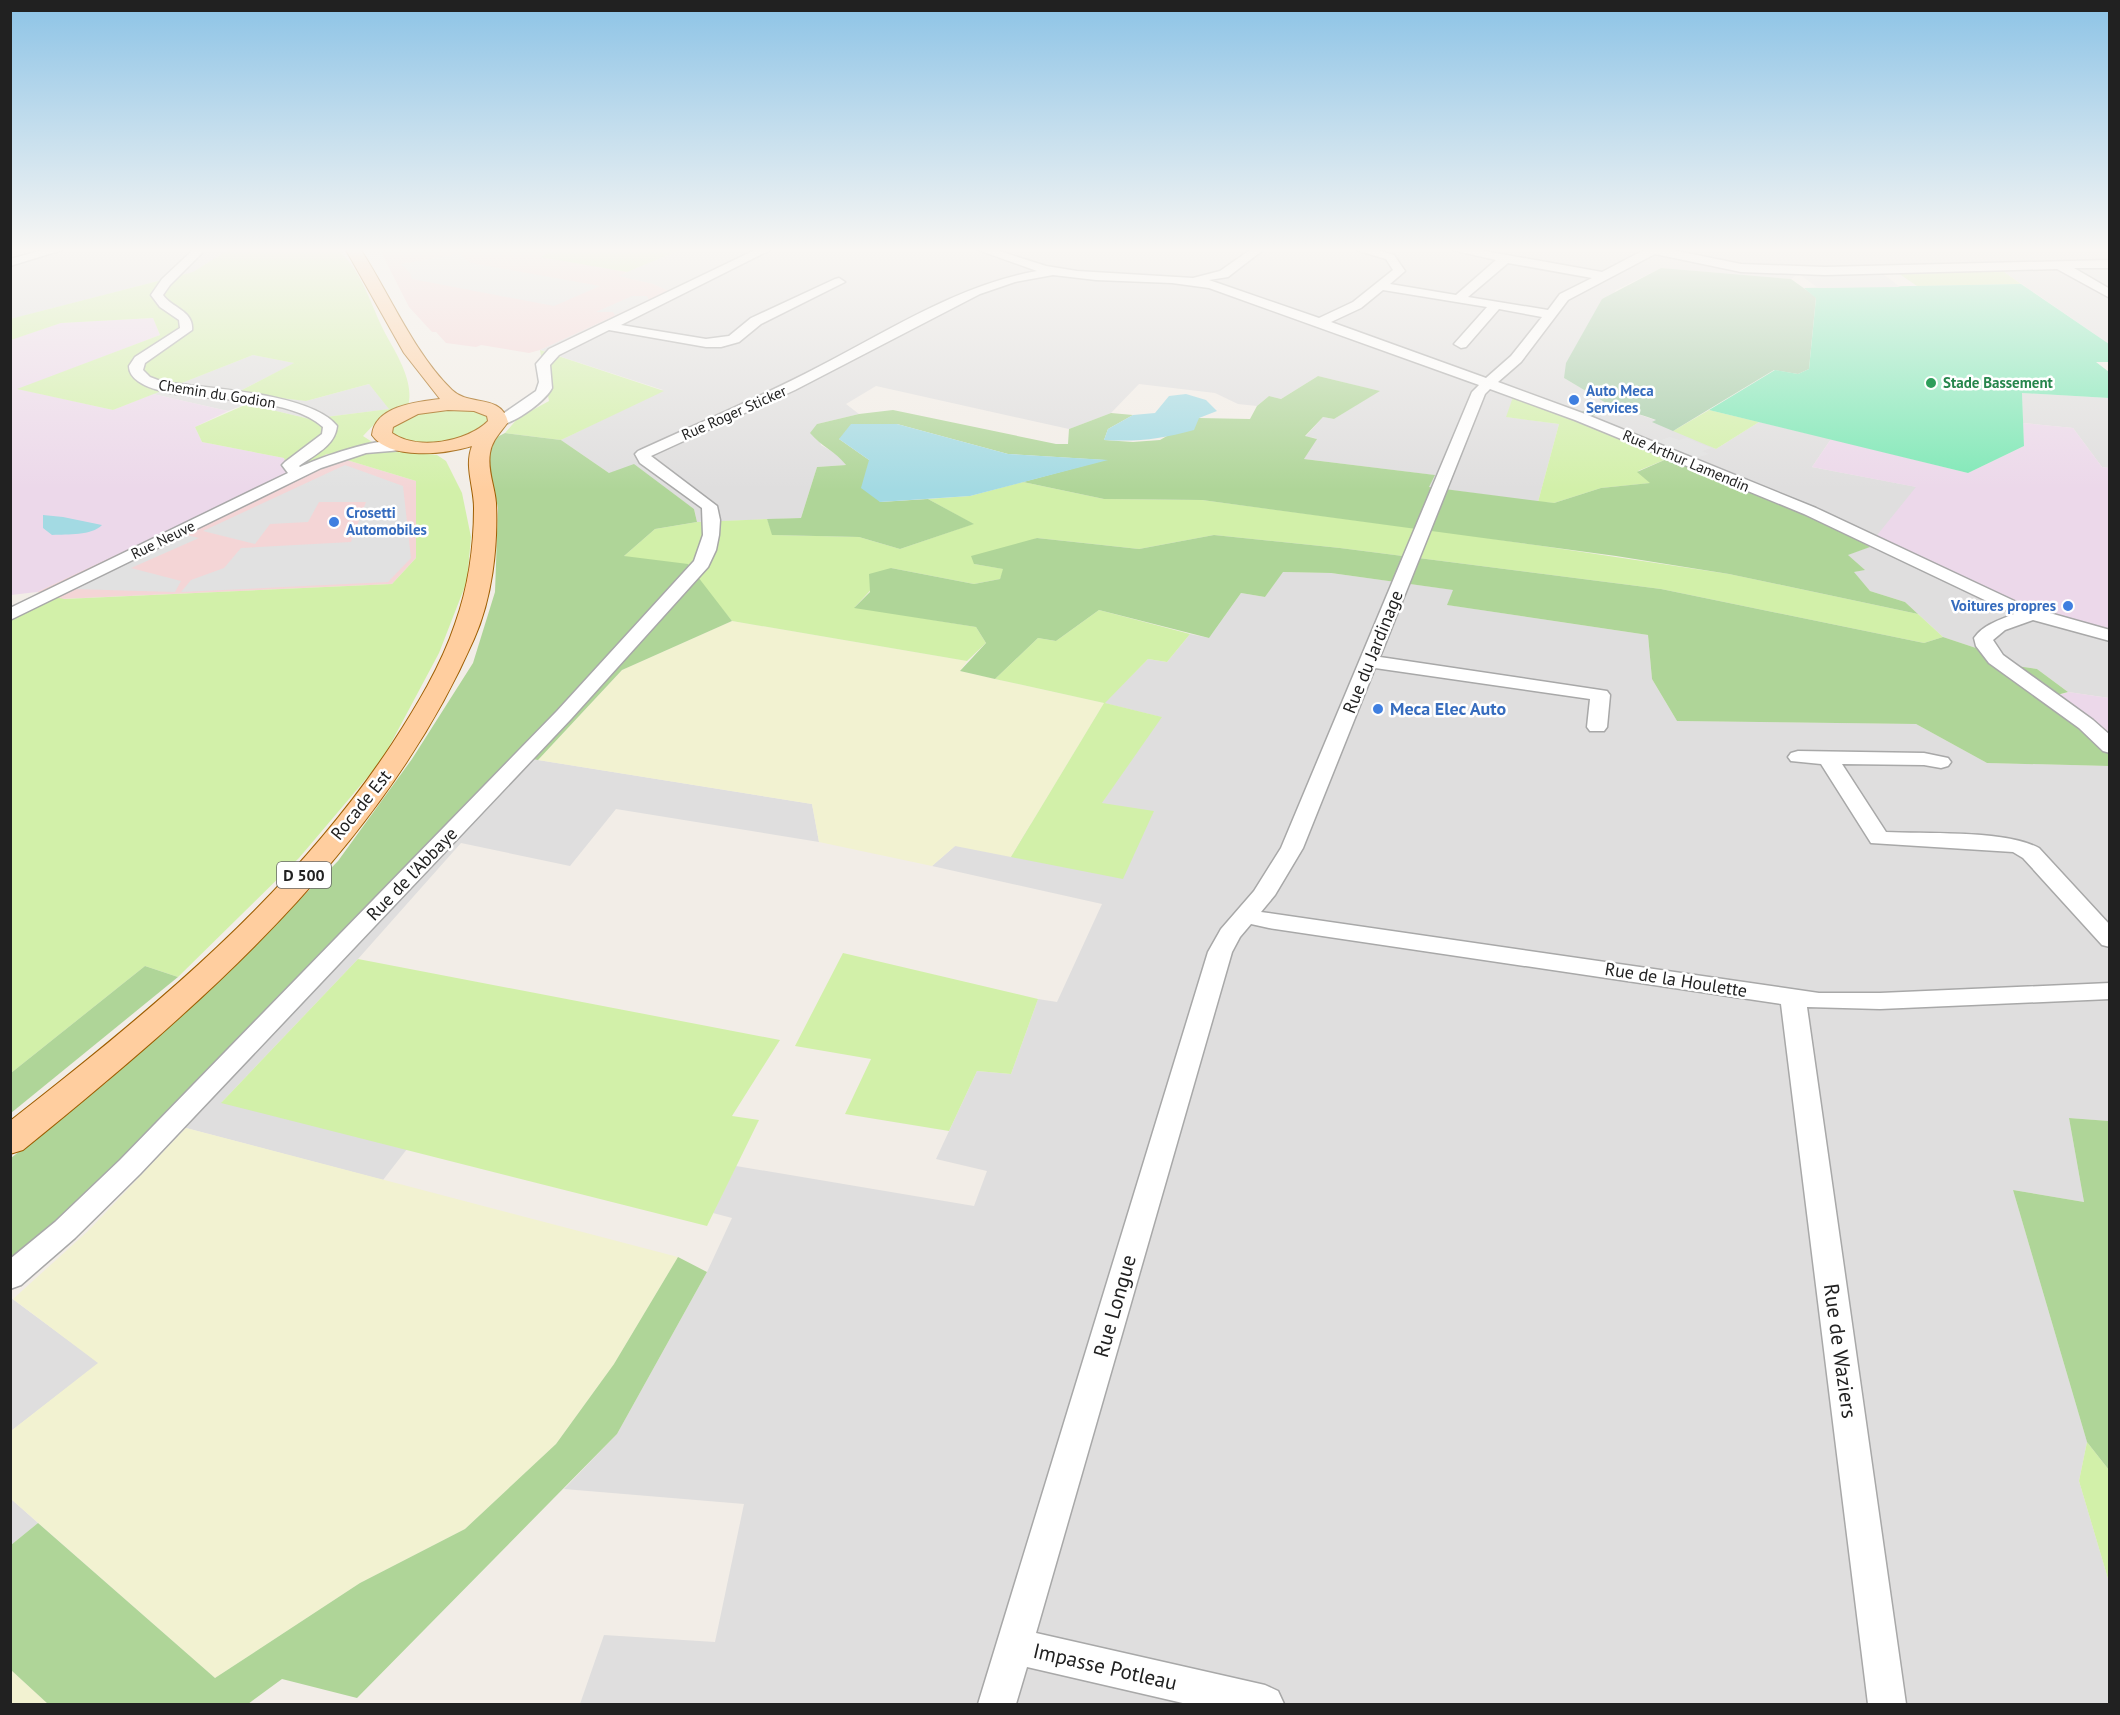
<svg xmlns="http://www.w3.org/2000/svg" width="2120" height="1715" viewBox="0 0 2120 1715" font-family="'PT Sans',sans-serif">
	<style>
		.residential { fill: #dfdede }
		.commercial { fill: #f4d5d6 }
		.industrial { fill: #ecd8ea }
		.farmland { fill: #f2f2d1 }
		.grass { fill: #d2f0a9 }
		.forest { fill: #afd598 }
		.cemetery { fill: #a6cda8 }
		.pitch { fill: #7ee8b6 }
		.parking { fill: #e1e1e1 }
		.water { fill: #a3dae3 }
		.lines { fill: none; stroke-linecap: round; stroke-linejoin: round }
		.minor-casing { stroke: #a8a8a8; stroke-width: 3 }
		.major-casing { stroke: #9e5d00; stroke-width: 2 }
		.minor { fill: #fff; fill-rule: evenodd }
		.major { fill: #ffce9f; fill-rule: evenodd }
		.leisure-dot { fill: #2e9e5b; stroke: #fff; stroke-width: 2 }
		.shop-dot { fill: #3f7fe0; stroke: #fff; stroke-width: 2 }
		.labels { text-anchor: middle; stroke-width: 5; stroke-linejoin: round; paint-order: stroke }
		.far-leisure-label { font-size: 15px; font-weight: bold; fill: #27864d; stroke: #fff; text-anchor: start }
		.far-shop-label { font-size: 15px; font-weight: bold; fill: #366cbe; stroke: #fff; text-anchor: start }
		.far-street-label { font-size: 15px; fill: #212121; stroke: #fff }
		.shield { fill: #fff; stroke: #646464; stroke-width: 1.5 }
		.shield-label { font-size: 16px; font-weight: bold; fill: #212121 }
		.street-label { font-size: 18px; fill: #212121; stroke: #fff }
		.shop-label { font-size: 18px; font-weight: bold; fill: #366cbe; stroke: #fff; text-anchor: start }
		.near-street-label { font-size: 21px; fill: #212121; stroke: #fff }
	</style>
	<rect width="100%" height="100%" fill="#f2ede7"/>
	<g class="residential">
		<polygon points="50,250 228,250 193,272 11,319 10,261"/>
		<polygon points="680,250 2109,250 2109,344 2000,269 1799,273 1791,279 1661,268 1616,290 1564,378 1606,403 1582,412 1592,416 1605,411 1626,410 1658,421 1716,449 1759,422 1831,439 1812,467 1917,487 1875,539 2109,633 2109,698 2068,692 2037,669 1996,663 1976,648 1943,637 1905,602 1870,591 1853,572 1864,570 1847,555 1869,547 1840,530 1569,418 1507,417 1559,424 1538,502 1428,487 1434,475 1304,459 1316,438 1305,437 1323,417 1334,419 1379,391 1318,376 1281,399 1269,396 1257,406 1238,404 1215,393 1139,384 1111,413 1069,429 876,386 846,404 859,414 817,424 821,445 838,455 846,465 817,467 801,518 697,522 694,509 671,493 609,473 561,440 663,390 540,350 668,291 653,284 617,276"/>
		<polygon points="253,355 295,363 238,392 306,401 369,384 390,409 310,419 247,404 228,411 153,394"/>
		<polygon points="2022,393 2109,398 2109,468 2102,467 2073,428 2023,423"/>
		<polygon points="1282,572 1331,573 1454,590 1448,605 1648,635 1652,679 1677,721 1916,724 1987,763 2109,766 2109,1121 2069,1118 2084,1202 2013,1190 2087,1442 2079,1481 2109,1582 2109,1704 580,1704 604,1635 715,1642 744,1504 564,1489 617,1434 707,1272 732,1218 713,1213 736,1166 974,1206 987,1171 936,1159 977,1071 1011,1074 1038,999 1057,1002 1102,904 932,866 955,846 1101,804 1161,717 1104,703 1148,659 1167,662 1190,634 1209,638 1241,593 1265,597"/>
		<polygon points="513,756 812,804 819,842 616,809 570,866 461,843 358,959 222,1102 407,1149 383,1180 186,1128 159,1125"/>
		<polygon points="11,1298 99,1363 11,1431"/>
		<polygon points="11,1499 38,1523 11,1545"/>
	</g>
	<g class="commercial">
		<polygon points="380,250 555,250 541,257 627,272 618,276 653,284 669,291 540,350 529,353 481,345 476,347 446,343 436,332 432,332 409,307"/>
		<polygon points="327,454 416,481 416,558 392,584 61,599 37,592"/>
	</g>
	<g class="industrial">
		<polygon points="153,318 160,335 19,389 113,410 153,394 228,411 195,427 202,442 284,458 289,474 37,592 11,595 10,340 61,323"/>
		<polygon points="2023,423 2073,428 2102,467 2109,468 2109,633 2045,616 1874,539 1916,487 1812,467 1831,439 1968,473 2024,446"/>
		<polygon points="2068,692 2109,698 2109,738 2056,696"/>
	</g>
	<g class="farmland">
		<polygon points="732,621 967,661 960,671 1104,703 1011,857 955,846 932,866 819,842 812,804 538,760 622,670"/>
		<polygon points="186,1128 678,1257 614,1364 556,1444 465,1529 360,1583 215,1678 11,1499 11,1431 98,1363 13,1299 88,1231"/>
		<polygon points="11,1670 48,1704 11,1704"/>
	</g>
	<g class="grass">
		<path d="M 228,250 L 338,250 C 362,271 370,303 384,331 C 395,352 415,381 408,406 L 383,415 L 363,436 L 383,449 L 437,455 L 446,461 L 462,493 L 471,537 L 467,581 L 439,653 L 382,760 L 299,858 L 178,977 L 145,966 L 11,1073 L 11,620 L 55,597 L 64,599 L 392,584 L 416,558 L 416,481 L 327,454 L 289,474 L 284,458 L 202,442 L 195,427 L 247,404 L 310,419 L 389,409 L 369,384 L 306,401 L 236,393 L 294,363 L 253,355 L 113,410 L 17,389 L 160,335 L 153,318 L 61,323 L 11,340 L 10,319 L 193,272 Z"/>
		<polygon points="555,250 680,250 627,272 540,257"/>
		<polygon points="2000,269 2021,284 1917,286 1898,273"/>
		<polygon points="540,350 664,391 561,440 505,433 518,418 549,401"/>
		<polygon points="1513,397 1669,458 1638,471 1651,483 1601,488 1554,503 1538,502 1559,424 1506,417"/>
		<path d="M 464,408 L 487,415 L 489,422 C 483,426 477,432 470,436 C 453,444 403,448 391,432 L 392,427 L 411,415 Z"/>
		<polygon points="1709,410 1759,422 1716,449 1673,431"/>
		<polygon points="1023,482 1104,499 1202,500 1468,535 1729,574 1918,614 1943,637 1924,643 1661,589 1340,548 1214,535 1139,549 1037,538 974,564 1004,569 1000,579 974,584 891,568 855,607 976,627 986,643 967,661 732,621 712,597 624,556 655,529 697,522 767,519 773,535 859,537 900,549 973,524 928,499 970,496"/>
		<polygon points="1099,610 1190,634 1167,662 1148,659 1105,703 1162,717 1102,803 1154,811 1123,879 1011,857 1104,703 995,679 1038,638 1056,641"/>
		<polygon points="843,953 1038,999 1011,1074 977,1071 949,1131 845,1114 871,1059 795,1046"/>
		<polygon points="358,959 780,1040 732,1116 759,1120 707,1226 221,1103"/>
		<polygon points="2087,1442 2109,1470 2109,1582 2079,1481"/>
	</g>
	<g class="forest">
		<path d="M 1318,376 L 1380,391 L 1334,419 L 1323,417 L 1305,436 L 1317,439 L 1304,459 L 1435,475 L 1429,487 L 1554,503 L 1601,488 L 1650,483 L 1637,472 L 1669,458 L 1840,530 L 1870,547 L 1848,555 L 1865,570 L 1854,572 L 1870,591 L 1905,602 L 1918,614 L 1729,574 L 1616,556 L 1202,500 L 1104,499 L 1023,482 L 1105,460 L 1008,454 L 897,424 L 839,439 L 869,460 L 880,502 L 928,499 L 974,524 L 900,549 L 859,537 L 772,535 L 767,519 L 801,518 L 817,467 L 846,465 C 836,452 821,446 810,433 L 817,424 L 859,414 L 893,410 L 1056,444 L 1068,444 L 1069,429 L 1111,413 L 1133,415 L 1108,429 L 1104,440 L 1133,442 L 1160,440 L 1198,418 L 1250,419 L 1257,406 L 1269,396 L 1281,399 Z"/>
		<polygon points="505,433 561,440 609,473 634,464 694,509 697,522 655,529 624,556 688,564 732,621 622,670 538,760 513,756 116,1170 11,1261 11,1158 107,1082 250,950 338,861 412,759 473,663 495,592 498,508 487,454 493,439"/>
		<polygon points="1214,535 1340,548 1661,589 1924,643 1943,637 1976,648 1996,663 2037,669 2068,692 2057,695 2109,738 2109,766 1987,763 1916,724 1677,721 1652,679 1648,635 1447,605 1453,590 1331,573 1283,572 1265,597 1241,593 1209,638 1099,610 1056,641 1038,638 995,679 960,671 986,643 976,627 854,608 870,592 869,574 891,568 974,584 1000,579 1003,569 974,564 971,556 1037,538 1139,549"/>
		<polygon points="145,966 178,977 11,1113 11,1073"/>
		<polygon points="2069,1118 2109,1121 2109,1470 2087,1442 2013,1190 2084,1202"/>
		<polygon points="678,1257 707,1272 617,1434 357,1698 282,1679 248,1704 48,1704 11,1670 11,1545 38,1523 215,1678 360,1583 465,1529 556,1444 614,1364"/>
	</g>
	<path class="cemetery" d="M 1661,268 L 1791,279 L 1816,297 L 1809,369 L 1798,374 L 1774,370 L 1673,431 L 1652,422 L 1656,420 C 1631,411 1619,407 1592,416 L 1581,412 L 1606,403 L 1564,378 L 1566,363 L 1602,299 Z"/>
	<polygon class="pitch" points="2021,284 2109,344 2109,362 2096,362 2109,372 2109,398 2022,393 2024,446 1968,473 1709,410 1775,370 1798,374 1809,369 1816,298 1804,288"/>
	<g class="parking">
		<polygon points="459,254 471,263 600,286 554,306 412,279 410,273 401,264"/>
		<polygon points="1798,273 1882,273 1900,287 1818,288"/>
		<polygon points="632,296 647,296 649,300 615,315 613,312 596,312"/>
		<polygon points="1670,437 1679,440 1686,438 1711,448 1702,451 1709,454 1695,458 1655,442"/>
		<polygon points="345,465 403,486 411,558 388,582 181,592 191,580 224,568 241,548 351,542 366,502 319,502 308,522 270,524 255,544 203,531"/>
		<polygon points="182,534 199,538 131,568 181,581 175,592 73,589"/>
	</g>
	<g class="water">
		<path d="M 1186,394 L 1206,400 L 1217,411 L 1199,418 L 1194,430 C 1161,439 1138,442 1104,440 L 1108,429 L 1133,415 L 1155,413 L 1169,396 Z"/>
		<polygon points="851,424 897,424 1008,454 1108,460 970,496 880,502 861,488 869,460 839,439"/>
		<path d="M 43,515 L 63,517 L 102,525 C 91,536 68,534 52,535 L 43,528 Z"/>
	</g>
	<g class="lines">
		<g class="minor-casing">
			<g id="minor">
				<polygon points="43,250 62,250 10,266 10,259"/>
				<path d="M 193,250 L 205,250 L 170,285 L 163,295 C 172,308 194,311 192,330 L 145,363 L 143,370 L 150,377 L 163,382 C 204,388 312,393 337,426 C 335,446 314,455 299,466 L 300,467 C 318,458 395,430 410,445 L 402,450 L 366,453 L 321,468 L 10,620 L 10,608 L 288,473 L 282,465 L 285,462 L 322,434 L 323,427 C 284,393 203,404 155,389 C 145,386 129,379 129,366 L 135,357 L 180,328 L 179,320 L 160,307 L 151,295 L 162,279 Z"/>
				<path d="M 755,250 L 770,250 L 621,325 L 706,339 L 729,336 L 751,318 L 835,279 L 839,278 L 845,282 L 761,324 L 739,342 L 721,347 L 706,347 L 609,330 L 559,355 L 550,365 L 552,388 C 545,402 508,429 493,425 L 491,422 L 536,391 L 539,382 L 536,364 L 549,349 Z"/>
				<path d="M 978,250 L 996,250 L 1046,266 L 1077,271 L 1193,278 L 1220,271 L 1250,250 L 1263,250 L 1228,277 L 1209,280 L 1319,318 L 1353,302 L 1393,270 L 1386,259 L 1356,250 L 1377,250 L 1394,255 L 1405,271 L 1390,284 L 1456,295 L 1496,260 L 1452,250 L 1479,250 L 1602,272 L 1644,250 L 1672,250 L 1741,264 L 1825,267 L 2110,260 L 2110,268 L 2074,268 L 2110,289 L 2110,298 L 2057,269 L 1825,275 L 1741,272 L 1655,254 L 1568,300 L 1521,362 L 1498,382 L 1585,414 L 1816,508 L 2025,606 L 2110,630 L 2110,641 L 2033,620 L 2005,630 L 1993,640 L 2003,655 L 2093,720 L 2110,735 L 2110,753 L 2103,751 L 2079,728 L 1989,663 L 1976,646 L 1974,638 C 1983,625 1999,620 2014,614 L 1804,514 L 1575,420 L 1490,389 L 1485,394 L 1380,657 L 1607,691 L 1610,695 L 1607,727 L 1604,731 L 1590,731 L 1587,727 L 1590,699 L 1375,668 L 1303,848 L 1275,895 L 1261,912 L 1819,993 L 1880,993 L 2110,983 L 2110,999 L 1880,1009 L 1807,1007 L 1906,1704 L 1868,1704 L 1781,1004 L 1269,928 L 1251,924 L 1240,937 L 1232,952 L 1036,1633 L 1265,1685 L 1278,1691 L 1284,1704 L 1187,1704 L 1027,1667 L 1016,1704 L 978,1704 L 1208,952 L 1221,929 L 1254,891 L 1281,848 L 1472,392 L 1479,385 L 1209,288 L 1172,283 L 1096,280 L 1053,275 L 1015,282 L 980,294 L 795,390 L 651,456 L 717,506 L 720,520 L 719,535 L 716,550 L 708,567 L 571,719 L 140,1174 L 75,1238 L 21,1285 L 10,1289 L 10,1259 L 55,1222 L 120,1160 L 557,711 L 694,561 L 703,535 L 702,508 L 640,463 L 635,454 L 638,451 C 699,423 761,397 820,366 C 890,330 959,285 1037,271 ZM 1508,263 L 1592,278 L 1560,294 L 1548,310 L 1468,297 ZM 1383,290 L 1487,307 L 1454,344 L 1461,348 L 1466,347 L 1499,309 L 1542,317 L 1511,356 L 1486,378 L 1331,322 L 1361,308 Z"/>
				<path d="M 1798,751 L 1924,753 L 1948,758 L 1951,762 L 1948,766 L 1941,768 L 1924,765 L 1842,764 L 1886,832 C 1926,834 2005,830 2039,848 L 2110,925 L 2110,947 L 2102,945 L 2023,858 L 2013,852 L 1871,843 L 1821,764 L 1791,761 L 1788,757 L 1791,753 Z"/>
			</g>
		</g>
		<g class="major-casing">
			<path id="major" d="M 346,250 L 361,250 C 390,295 414,353 452,390 C 469,407 501,393 508,422 C 501,432 492,440 490,453 C 487,470 495,487 496,503 C 498,547 492,599 474,639 C 381,851 199,1007 23,1150 L 10,1154 L 10,1121 C 151,1011 293,894 392,744 C 416,707 441,666 455,624 C 468,588 474,547 474,508 C 474,487 464,466 472,446 C 446,454 390,461 372,435 C 375,406 416,402 440,399 L 404,353 ZM 448,410 L 474,411 L 487,416 L 488,421 C 467,442 417,451 392,433 L 393,427 L 418,414 Z"/>
		</g>
		<use href="#minor" class="minor"/>
		<use href="#major" class="major"/>
	</g>
	<linearGradient id="sky" x2="0" y2="1"><stop stop-color="#8cc3e6"/><stop offset="0.51" stop-color="#f9f7f4"/><stop offset="1" stop-color="#f9f7f4" stop-opacity="0"/></linearGradient>
	<rect width="2120" height="490" fill="url(#sky)"/>
	<circle class="leisure-dot" cx="1931" cy="383" r="6"/>
	<g class="shop-dot">
		<circle cx="1574" cy="400" r="6"/>
		<circle cx="334" cy="522" r="6"/>
		<circle cx="2068" cy="606" r="6"/>
		<circle cx="1378" cy="709" r="6"/>
	</g>
	<g class="labels">
		<g class="far-leisure-label">
			<text x="1943" y="388">Stade Bassement</text>
		</g>
		<g class="far-shop-label">
			<text x="1586" y="396">Auto Meca<tspan x="1586" dy="17">Services</tspan></text>
			<text x="346" y="518">Crosetti<tspan x="346" dy="17">Automobiles</tspan></text>
			<text x="2056" y="611" text-anchor="end">Voitures propres</text>
		</g>
		<g class="far-street-label">
			<text transform="translate(217 394) rotate(9)" y="5">Chemin du Godion</text>
			<text transform="translate(734 413) rotate(-24)" y="5">Rue Roger Sticker</text>
			<text transform="translate(1686 461) rotate(23)" y="5">Rue Arthur Lamendin</text>
			<text transform="translate(163 540) rotate(-26)" y="5">Rue Neuve</text>
		</g>
		<rect class="shield" x="277" y="862" width="54" height="26" rx="4.5"/>
		<g class="shield-label">
			<text x="304" y="881">D 500</text>
		</g>
		<g class="street-label">
			<text transform="translate(1373 652) rotate(-68)" y="6">Rue du Jardinage</text>
			<text transform="translate(361 805) rotate(-51)" y="6">Rocade Est</text>
			<text transform="translate(412 874) rotate(-46)" y="6">Rue de l'Abbaye</text>
			<text transform="translate(1676 980) rotate(9)" y="6">Rue de la Houlette</text>
		</g>
		<g class="shop-label">
			<text x="1390" y="715">Meca Elec Auto</text>
		</g>
		<g class="near-street-label">
			<text transform="translate(1115 1306) rotate(-74)" y="7">Rue Longue</text>
			<text transform="translate(1840 1351) rotate(82)" y="7">Rue de Waziers</text>
			<text transform="translate(1105 1667) rotate(13)" y="7">Impasse Potleau</text>
		</g>
	</g>
	<rect width="2120" height="1715" fill="none" stroke="#212121" stroke-width="24"/>
</svg>
